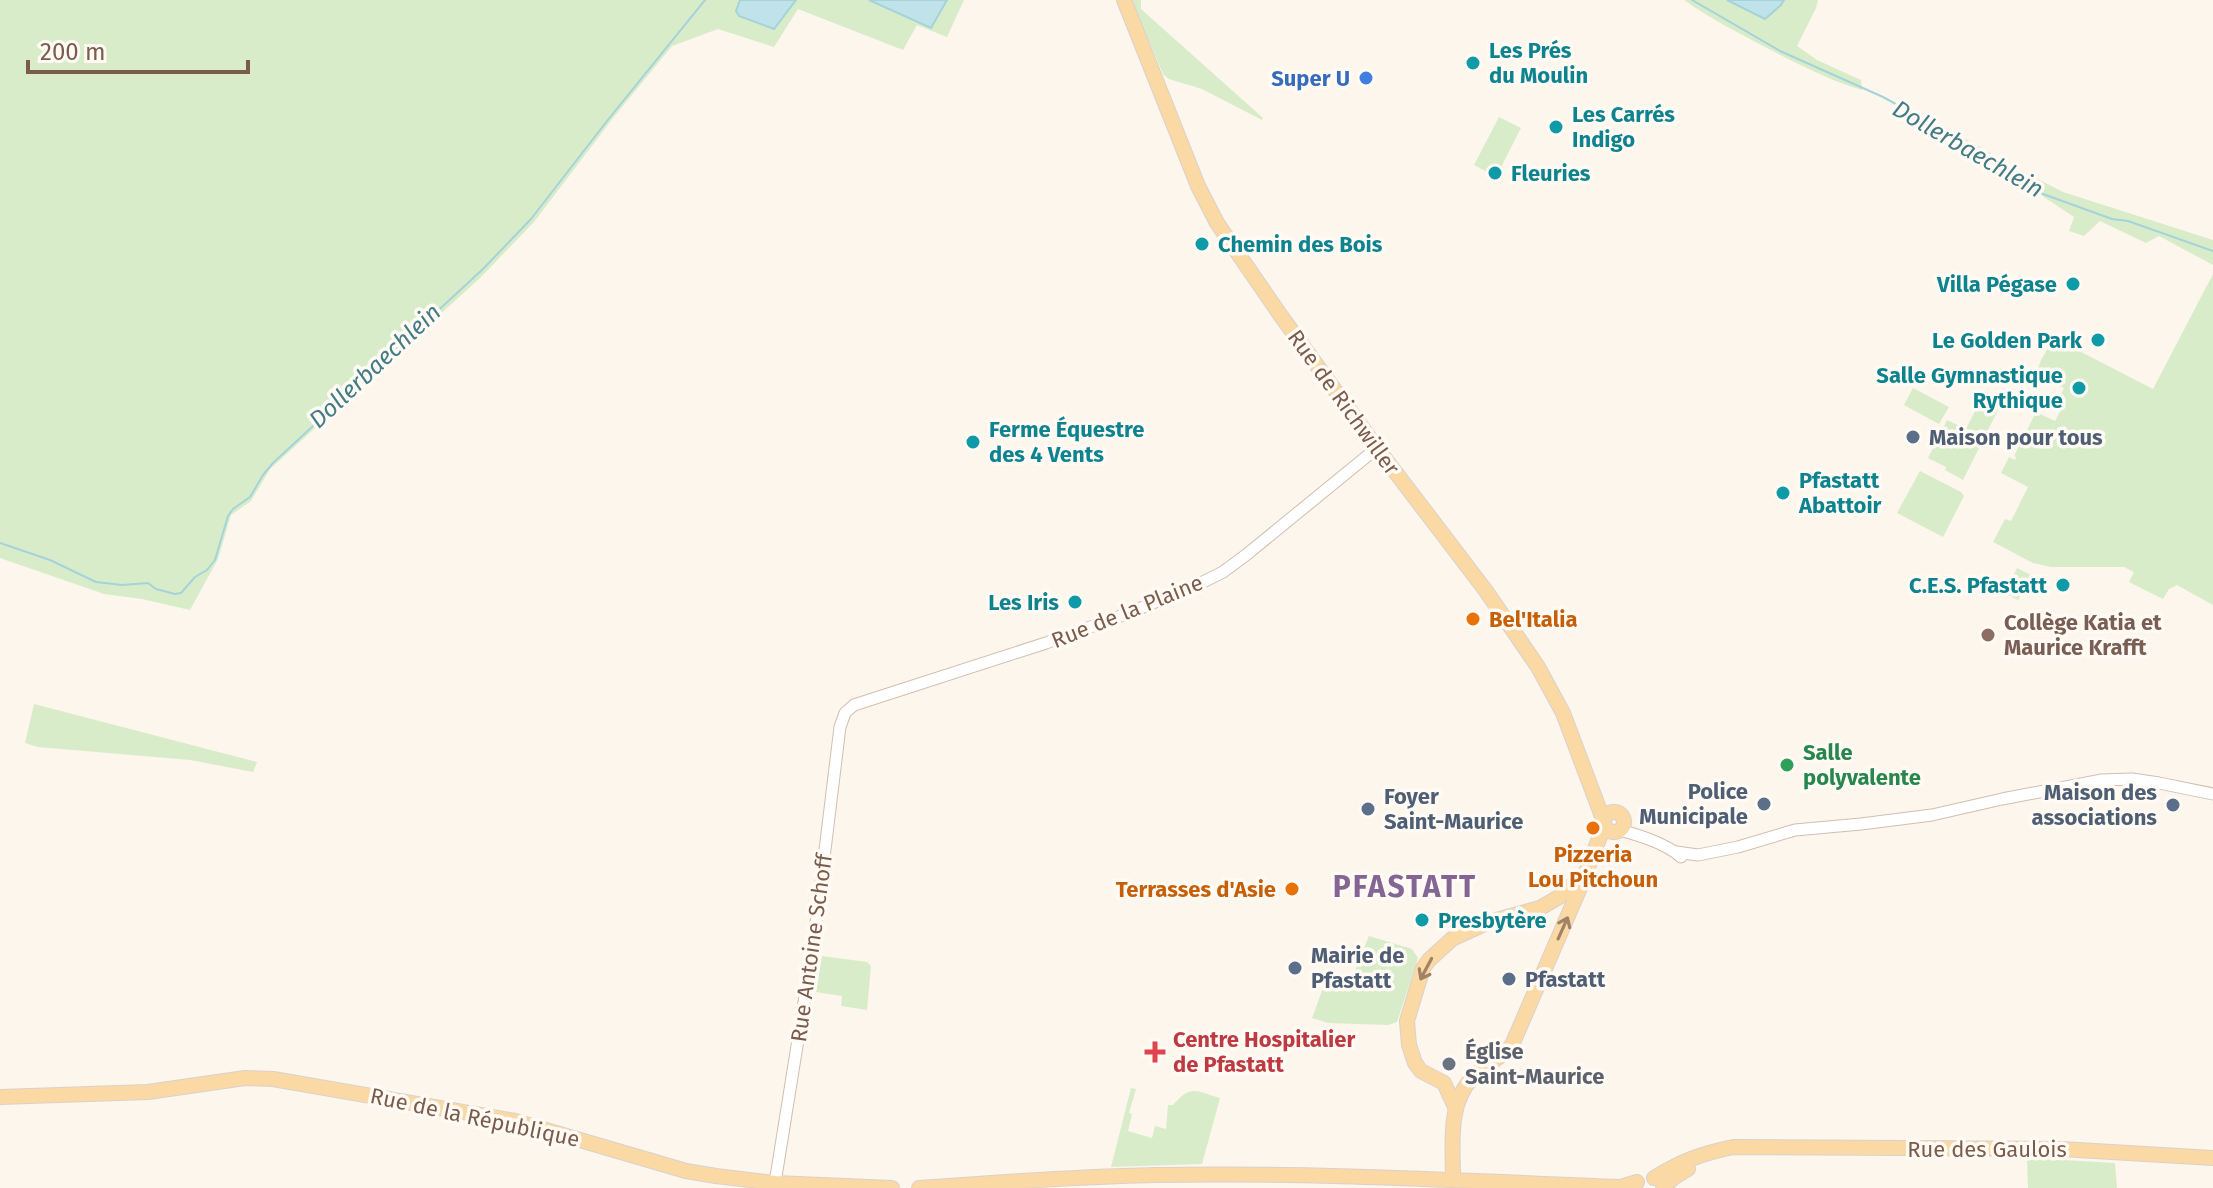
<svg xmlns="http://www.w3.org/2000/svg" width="2213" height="1188" viewBox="0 0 2213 1188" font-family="'Fira Sans',sans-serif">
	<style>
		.green { fill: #d8ecc9 }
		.water { fill: #bfe3e8; stroke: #a5d3da; stroke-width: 2 }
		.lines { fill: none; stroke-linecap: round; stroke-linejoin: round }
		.stream { stroke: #a5d3da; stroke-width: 2 }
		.minor-casing { stroke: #d1beb0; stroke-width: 13 }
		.major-casing { stroke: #dad1cd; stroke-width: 16 }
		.minor { stroke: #fff; stroke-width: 11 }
		.major { stroke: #fbd9a5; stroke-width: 14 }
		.oneway { stroke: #a18267 }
		.culture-dot { fill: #0f9aa8; stroke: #fffaf3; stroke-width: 3 }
		.shop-dot { fill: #3f7fe0; stroke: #fffaf3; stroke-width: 3 }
		.service-dot { fill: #5c6f8a; stroke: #fffaf3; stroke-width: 3 }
		.food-dot { fill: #e8710a; stroke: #fffaf3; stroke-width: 3 }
		.education-dot { fill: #8d6e63; stroke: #fffaf3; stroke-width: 3 }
		.leisure-dot { fill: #2e9e5b; stroke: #fffaf3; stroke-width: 3 }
		.health-dot { fill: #e0444e; stroke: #fffaf3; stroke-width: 3 }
		.worship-dot { fill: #6b7280; stroke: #fffaf3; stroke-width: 3 }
		.labels { text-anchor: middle; stroke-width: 7; stroke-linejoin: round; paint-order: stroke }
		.culture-label { font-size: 22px; font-weight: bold; fill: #0d838f; stroke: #fffaf3; text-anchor: start }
		.shop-label { font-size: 22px; font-weight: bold; fill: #366cbe; stroke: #fffaf3; text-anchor: end }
		.street-label { font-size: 22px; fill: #7a5c4d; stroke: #fffaf3 }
		.service-label { font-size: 22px; font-weight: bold; fill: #4e5e75; stroke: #fffaf3; text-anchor: start }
		.food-label { font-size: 22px; font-weight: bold; fill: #c56008; stroke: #fffaf3; text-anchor: start }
		.education-label { font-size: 22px; font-weight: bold; fill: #785e54; stroke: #fffaf3; text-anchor: start }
		.leisure-label { font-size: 22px; font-weight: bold; fill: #27864d; stroke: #fffaf3; text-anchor: start }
		.health-label { font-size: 22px; font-weight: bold; fill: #be3a42; stroke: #fffaf3; text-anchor: start }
		.worship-label { font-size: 22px; font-weight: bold; fill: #5b616d; stroke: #fffaf3; text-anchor: start }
		.water-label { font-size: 24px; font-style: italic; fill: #437c86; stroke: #fffaf3 }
		.district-label { font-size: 30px; font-weight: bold; letter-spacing: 2px; fill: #846695; stroke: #fffaf3 }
	</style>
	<rect width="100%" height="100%" fill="#fdf6ec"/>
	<g class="green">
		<polygon points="0,0 964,0 947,37 917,25 903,50 798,9 774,47 718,29 672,46 613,118 534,222 479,279 270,469 251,501 231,515 218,559 190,610 142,599 104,594 0,558"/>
		<polygon points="1131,0 1141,0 1141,9 1263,118 1262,120 1202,89 1169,79 1163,74"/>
		<path d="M 1684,0 L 1727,0 L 1765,19 L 1781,5 L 1784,0 L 1818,0 L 1816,8 L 1797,46 L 1817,60 L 1861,80 L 1862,90 C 1828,80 1796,63 1765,47 C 1737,32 1709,18 1684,0 Z"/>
		<polygon points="1908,106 1989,152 2010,169 2024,172 2063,192 2213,240 2213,265 2159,236 2146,243 2100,221 2084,236 2069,231 2074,217 1999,167 1899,109"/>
		<polygon points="1499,117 1521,128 1499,171 1494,169 1491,174 1474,165"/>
		<polygon points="2213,274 2213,605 2177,585 2169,589 2163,599 2129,582 2134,572 2124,567 2051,567 2033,563 1993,542 2005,519 2011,521 2028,487 2001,473 2009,457 2015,460 2016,457 2014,456 2036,412 2055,421 2063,406 2057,403 2064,388 2036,374 2041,360 2054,338 2153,389"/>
		<polygon points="1913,388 1949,407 1939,424 1904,405"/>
		<polygon points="1985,391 2003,400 1963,480 1945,470 1946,467 1928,458 1947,420 1966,429"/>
		<polygon points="1920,471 1961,492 1964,496 1943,537 1897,513"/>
		<polygon points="2017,568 2031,575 2018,600 2004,593"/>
		<polygon points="34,704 257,762 253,772 190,760 38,747 25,743"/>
		<polygon points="1369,936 1412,949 1418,958 1397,1022 1388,1025 1328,1023 1312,1018 1329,972 1333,981 1349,986"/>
		<polygon points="822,956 867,962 871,966 867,1010 841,1006 842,996 816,992"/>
		<path d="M 1131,1088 L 1136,1089 L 1129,1113 L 1132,1114 L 1128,1131 L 1152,1138 L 1155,1126 L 1166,1129 L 1168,1105 L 1173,1105 C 1191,1084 1196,1091 1220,1098 L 1202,1164 L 1111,1167 Z"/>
		<polygon points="2027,1158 2115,1163 2117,1188 2028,1188"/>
	</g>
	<g class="water">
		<polygon points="740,0 796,0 774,29 739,16 736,11"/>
		<polygon points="869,0 947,0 931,28"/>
		<polygon points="1727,0 1784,0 1781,5 1765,19"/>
	</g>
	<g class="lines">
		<g class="stream">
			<polyline points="1692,0 1780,51 1883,97 1932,124 2043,194 2112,219 2128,221 2213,251"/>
			<polyline points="0,543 50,560 96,582 122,585 148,583 156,589 175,594 181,593 195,577 207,570 215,560 228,516 233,509 250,497 263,475 273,463 483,269 531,219 607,121 705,0"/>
		</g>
		<g class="minor-casing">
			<g id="minor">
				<path d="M 1620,830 C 1641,836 1665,843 1681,857"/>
				<polyline points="1676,852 1698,855 1738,847 1795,830 1861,824 1932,815 2002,799 2102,780 2132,779 2159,783 2213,794"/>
				<polyline points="775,1183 814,940 840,727 845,713 854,705 1046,643 1129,613 1203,582 1223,572 1246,555 1377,448"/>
			</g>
		</g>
		<g class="major-casing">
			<g id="major">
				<polyline points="1124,0 1198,186 1217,223 1281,316 1377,448 1486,591 1538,667 1563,713 1603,819"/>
				<circle cx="1614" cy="822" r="10"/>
				<polyline points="0,1097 148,1092 245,1078 273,1079 515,1121 686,1171 716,1176 775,1183 892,1188"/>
				<polyline points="1456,1109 1444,1083 1421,1071 1415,1063 1409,1045 1407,1021 1423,968 1429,960 1452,939 1489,922 1540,908 1559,897 1581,877"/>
				<path d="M 1654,1178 C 1682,1161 1700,1154 1733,1147 L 2061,1149 L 2213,1158"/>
				<path d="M 1453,1179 C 1453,1145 1447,1104 1473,1077 C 1485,1064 1502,1058 1512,1045 L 1579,890 L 1604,826"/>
				<path d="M 919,1188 C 998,1182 1076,1177 1155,1175 C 1311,1172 1466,1181 1621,1187 L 1637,1182"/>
				<polyline points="1663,1188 1673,1178 1688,1169"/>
			</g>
		</g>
		<use href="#minor" class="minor"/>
		<use href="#major" class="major"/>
	</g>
	<defs><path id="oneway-shaft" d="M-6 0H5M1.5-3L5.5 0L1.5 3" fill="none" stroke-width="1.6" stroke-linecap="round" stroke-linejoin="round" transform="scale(2)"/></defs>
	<g class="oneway">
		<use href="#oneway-shaft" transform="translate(1563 928) rotate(-66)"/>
		<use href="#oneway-shaft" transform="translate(1426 969) rotate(118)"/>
	</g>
	<g class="culture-dot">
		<circle cx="1473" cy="63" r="8"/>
		<circle cx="1556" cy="127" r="8"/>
		<circle cx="1495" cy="173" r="8"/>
		<circle cx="1202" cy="244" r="8"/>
		<circle cx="2073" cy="284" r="8"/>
		<circle cx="2098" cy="340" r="8"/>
		<circle cx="2079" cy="388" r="8"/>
		<circle cx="973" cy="442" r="8"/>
		<circle cx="1783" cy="493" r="8"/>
		<circle cx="2063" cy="585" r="8"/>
		<circle cx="1075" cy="602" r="8"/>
		<circle cx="1422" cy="920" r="8"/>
	</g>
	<circle class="shop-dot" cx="1366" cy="78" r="8"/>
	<g class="service-dot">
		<circle cx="1913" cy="437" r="8"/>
		<circle cx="1764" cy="804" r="8"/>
		<circle cx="2173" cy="805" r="8"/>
		<circle cx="1368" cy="809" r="8"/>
		<circle cx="1295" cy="968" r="8"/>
		<circle cx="1509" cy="979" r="8"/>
	</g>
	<g class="food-dot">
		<circle cx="1473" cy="619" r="8"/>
		<circle cx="1593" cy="828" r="8"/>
		<circle cx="1292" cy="889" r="8"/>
	</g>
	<circle class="education-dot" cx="1988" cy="635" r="8"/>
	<circle class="leisure-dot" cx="1787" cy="765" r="8"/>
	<path class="health-dot" d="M1151 1040h8v8h8v8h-8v8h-8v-8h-8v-8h8z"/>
	<circle class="worship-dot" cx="1449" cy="1064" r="8"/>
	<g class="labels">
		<g class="culture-label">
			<text x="1489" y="58">Les Prés<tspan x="1489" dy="25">du Moulin</tspan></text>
			<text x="1572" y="122">Les Carrés<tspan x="1572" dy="25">Indigo</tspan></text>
			<text x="1511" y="181">Fleuries</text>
			<text x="1218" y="252">Chemin des Bois</text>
			<text x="2057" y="292" text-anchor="end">Villa Pégase</text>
			<text x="2082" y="348" text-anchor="end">Le Golden Park</text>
			<text x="2063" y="383" text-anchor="end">Salle Gymnastique<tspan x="2063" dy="25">Rythique</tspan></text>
			<text x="989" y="437">Ferme Équestre<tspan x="989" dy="25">des 4 Vents</tspan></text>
			<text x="1799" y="488">Pfastatt<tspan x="1799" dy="25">Abattoir</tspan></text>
			<text x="2047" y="593" text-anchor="end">C.E.S. Pfastatt</text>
			<text x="1059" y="610" text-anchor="end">Les Iris</text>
			<text x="1438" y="928">Presbytère</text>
		</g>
		<g class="shop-label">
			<text x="1350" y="86">Super U</text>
		</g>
		<g class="street-label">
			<text transform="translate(1344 402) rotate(54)" y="8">Rue de Richwiller</text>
			<text transform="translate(1127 611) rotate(-22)" y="8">Rue de la Plaine</text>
			<text transform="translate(811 948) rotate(-82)" y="8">Rue Antoine Schoff</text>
			<text transform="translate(475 1117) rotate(12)" y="8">Rue de la République</text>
			<text x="1987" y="1157">Rue des Gaulois</text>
		</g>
		<g class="service-label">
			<text x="1929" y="445">Maison pour tous</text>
			<text x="1748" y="799" text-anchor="end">Police<tspan x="1748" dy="25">Municipale</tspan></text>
			<text x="2157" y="800" text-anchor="end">Maison des<tspan x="2157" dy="25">associations</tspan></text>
			<text x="1384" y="804">Foyer<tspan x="1384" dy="25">Saint-Maurice</tspan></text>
			<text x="1311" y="963">Mairie de<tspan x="1311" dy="25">Pfastatt</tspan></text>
			<text x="1525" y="987">Pfastatt</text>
		</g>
		<g class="food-label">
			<text x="1489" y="627">Bel'Italia</text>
			<text x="1593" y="862" text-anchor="middle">Pizzeria<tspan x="1593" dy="25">Lou Pitchoun</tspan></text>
			<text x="1276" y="897" text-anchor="end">Terrasses d'Asie</text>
		</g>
		<g class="education-label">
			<text x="2004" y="630">Collège Katia et<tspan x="2004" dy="25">Maurice Krafft</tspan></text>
		</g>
		<g class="leisure-label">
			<text x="1803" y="760">Salle<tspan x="1803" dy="25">polyvalente</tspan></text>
		</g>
		<g class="health-label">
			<text x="1173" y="1047">Centre Hospitalier<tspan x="1173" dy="25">de Pfastatt</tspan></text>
		</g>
		<g class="worship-label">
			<text x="1465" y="1059">Église<tspan x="1465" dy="25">Saint-Maurice</tspan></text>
		</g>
		<g class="water-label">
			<text transform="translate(1968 149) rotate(30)" y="8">Dollerbaechlein</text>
			<text transform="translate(375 366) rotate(-43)" y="8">Dollerbaechlein</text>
		</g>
		<g class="district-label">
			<text x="1405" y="897">PFASTATT</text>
		</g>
	</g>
	<path d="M28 60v12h220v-12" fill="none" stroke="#7a5c4d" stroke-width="4"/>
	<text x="40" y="60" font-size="24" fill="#7a5c4d" stroke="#fffaf3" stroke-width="6" paint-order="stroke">200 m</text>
</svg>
